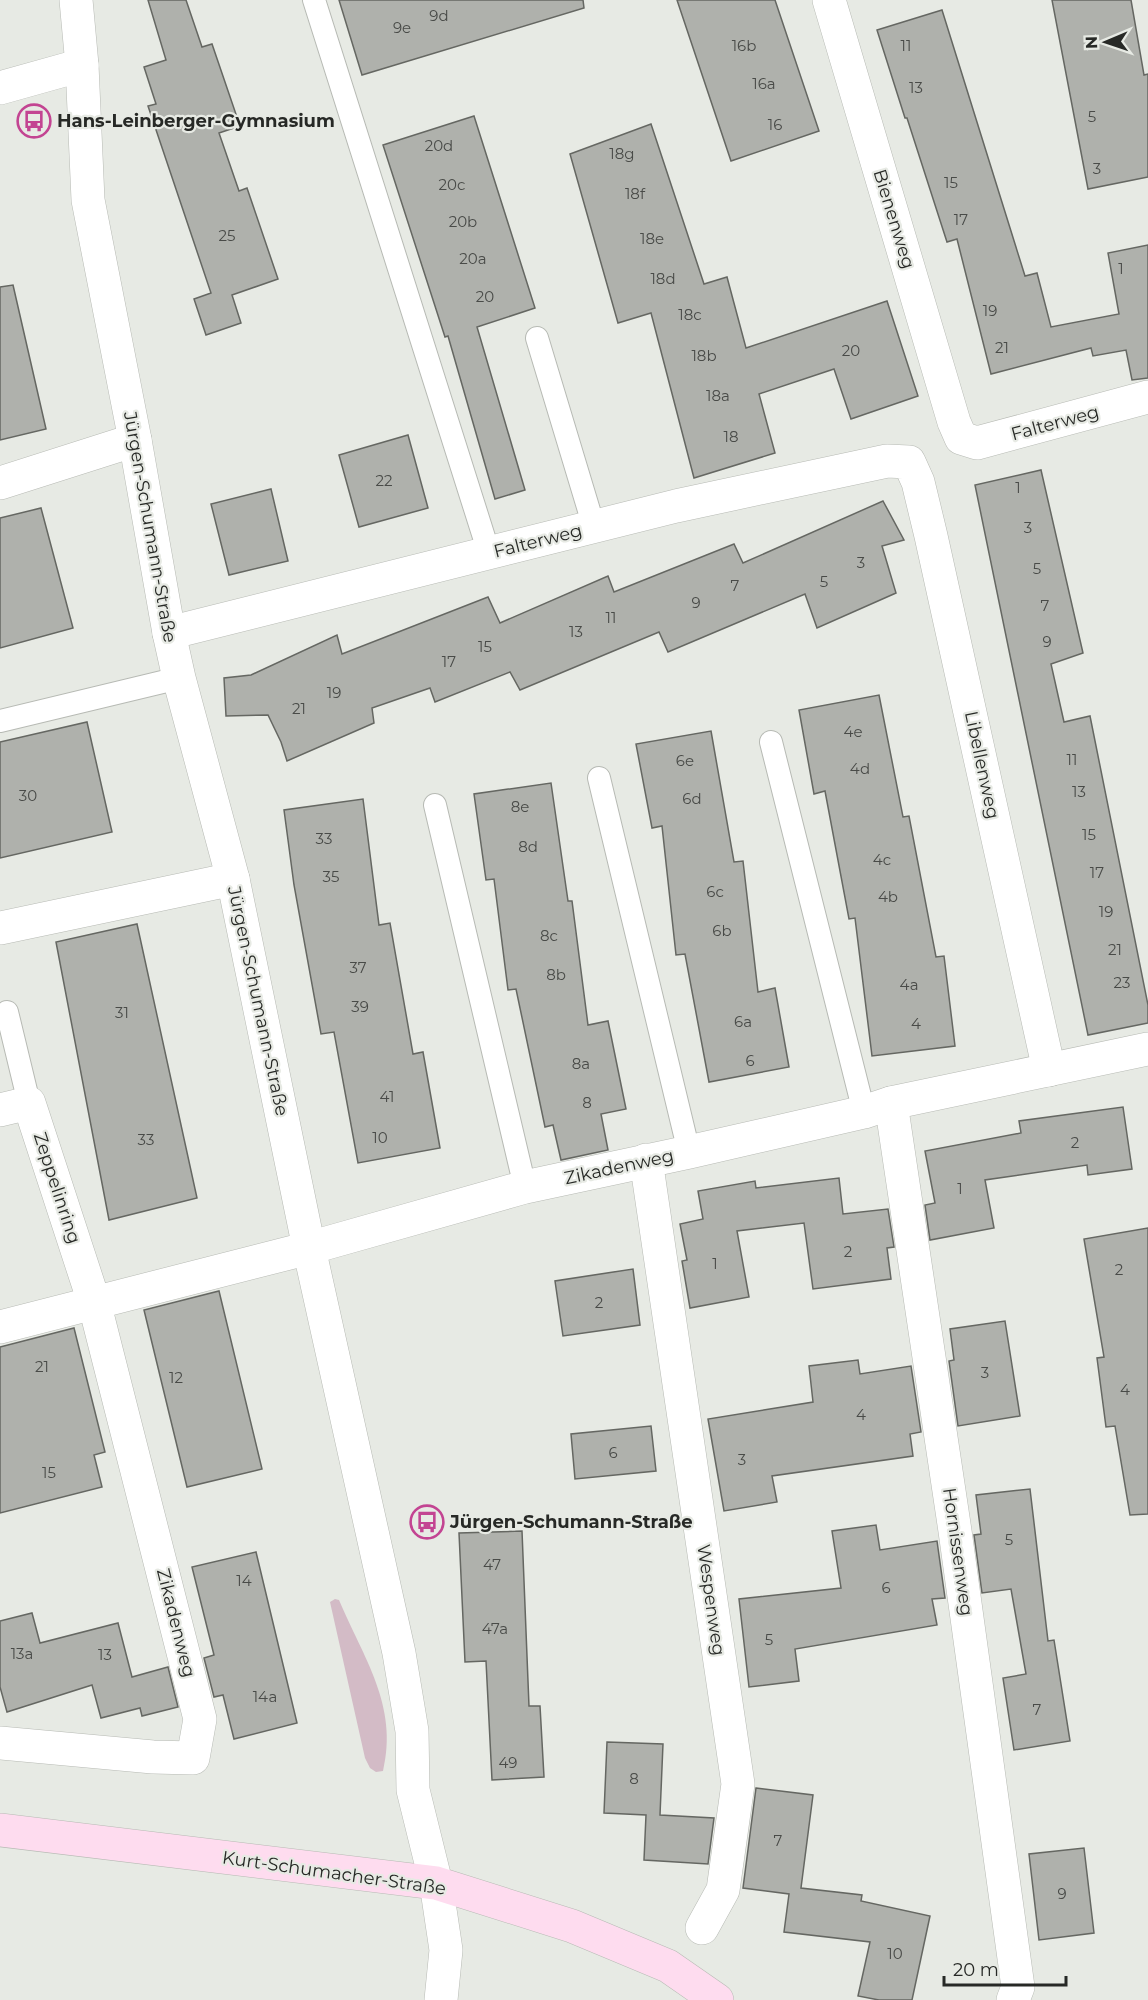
<svg xmlns="http://www.w3.org/2000/svg" width="1148" height="2000" viewBox="0 0 1148 2000" font-family="Montserrat,sans-serif">
	<style>
		.green { fill: #d3bbc6 }
		.building { fill: #afb1ac; stroke: #656762; stroke-width: 1.5 }
		.lines { fill: none; stroke-linecap: round; stroke-linejoin: round }
		.service-casing { stroke: #b7bab4; stroke-width: 24 }
		.minor-casing { stroke: #b7bab4; stroke-width: 34 }
		.secondary-casing { stroke: #b7bab4; stroke-width: 34 }
		.service { stroke: #fff; stroke-width: 22 }
		.minor { stroke: #fff; stroke-width: 33 }
		.secondary { stroke: #fedcef; stroke-width: 33 }
		.labels { text-anchor: middle; stroke-width: 4.5; stroke-linejoin: round; paint-order: stroke }
		.number-label { font-size: 15px; fill: #494b48 }
		.poi-label { font-size: 18px; font-weight: bold; fill: #272926; stroke: #e7eae4; text-anchor: start }
		.street-label { font-size: 18px; fill: #272926; stroke: #e7eae4 }
	</style>
	<rect width="100%" height="100%" fill="#e7eae4"/>
	<path class="green" d="M 335,1599 L 339,1600 C 363,1657 399,1706 383,1771 L 376,1772 L 370,1768 L 365,1758 L 330,1602 Z"/>
	<g class="building">
		<polygon points="148,0 186,0 202,47 212,44 240,126 219,133 239,191 247,188 278,279 232,295 241,323 206,335 194,299 211,293 148,106 156,104 144,67 166,60"/>
		<polygon points="339,0 583,0 584,8 362,75"/>
		<polygon points="677,0 775,0 819,131 731,161"/>
		<polygon points="1052,0 1131,0 1144,75 1148,74 1148,177 1088,189"/>
		<polygon points="942,10 1025,276 1037,273 1051,327 1119,314 1108,253 1148,245 1148,378 1132,380 1126,350 1093,356 1091,348 991,374 957,239 947,242 907,118 905,118 877,30"/>
		<polygon points="474,116 535,308 477,327 525,490 495,499 448,336 445,337 383,145"/>
		<polygon points="651,124 704,284 727,277 746,348 887,301 918,396 851,419 834,369 759,394 775,453 694,478 651,313 618,323 570,154"/>
		<polygon points="13,285 46,429 0,440 0,287"/>
		<polygon points="408,435 428,508 359,527 339,455"/>
		<polygon points="1041,470 1083,653 1051,664 1064,722 1090,716 1148,1005 1148,1023 1088,1035 975,485"/>
		<polygon points="271,489 288,561 229,575 211,504"/>
		<polygon points="883,501 904,540 882,546 896,593 817,628 805,594 668,652 659,632 520,690 510,672 435,702 430,688 372,708 374,723 287,761 281,742 268,715 226,716 224,678 251,675 337,635 342,654 488,597 500,623 608,576 614,592 734,544 743,563"/>
		<polygon points="41,508 73,628 0,648 0,518"/>
		<polygon points="879,695 903,817 909,816 936,957 944,956 955,1046 872,1056 855,918 849,919 825,791 814,794 799,710"/>
		<polygon points="87,722 112,832 0,858 0,742"/>
		<polygon points="711,731 734,862 743,861 758,992 775,988 789,1067 709,1082 685,954 676,955 662,826 652,828 636,744"/>
		<polygon points="551,783 568,901 572,901 588,1025 608,1021 626,1109 601,1114 608,1150 561,1160 553,1125 545,1127 516,989 508,990 494,879 486,880 474,794"/>
		<polygon points="363,799 379,925 390,923 413,1054 423,1052 440,1148 358,1163 334,1032 321,1034 294,885 284,810"/>
		<polygon points="137,924 197,1198 109,1220 56,942"/>
		<polygon points="1123,1107 1132,1169 1088,1175 1087,1165 985,1180 994,1228 930,1240 925,1205 935,1203 925,1151 1021,1133 1019,1121"/>
		<polygon points="839,1178 843,1214 888,1209 894,1247 887,1248 891,1279 813,1289 804,1223 737,1231 749,1297 690,1308 682,1261 687,1260 680,1224 703,1219 698,1191 755,1181 756,1188"/>
		<polygon points="1148,1228 1148,1514 1130,1515 1115,1426 1106,1427 1097,1358 1104,1357 1084,1239"/>
		<polygon points="633,1269 640,1325 563,1336 555,1281"/>
		<polygon points="219,1291 262,1469 187,1487 144,1310"/>
		<polygon points="1005,1321 1020,1416 958,1426 949,1361 954,1360 950,1329"/>
		<polygon points="74,1328 105,1452 94,1455 102,1487 0,1513 0,1347"/>
		<polygon points="858,1360 860,1374 911,1366 921,1432 910,1434 913,1456 772,1476 777,1502 724,1511 708,1419 813,1402 809,1366"/>
		<polygon points="651,1426 656,1471 575,1479 571,1434"/>
		<polygon points="1030,1489 1048,1641 1054,1640 1070,1741 1014,1750 1003,1678 1026,1674 1011,1589 982,1593 974,1535 981,1534 976,1495"/>
		<polygon points="876,1525 880,1550 937,1541 945,1598 932,1599 937,1625 795,1649 799,1681 749,1687 739,1599 841,1588 832,1531"/>
		<polygon points="522,1531 529,1706 540,1706 544,1777 492,1780 486,1661 465,1662 459,1533"/>
		<polygon points="256,1552 297,1723 234,1739 223,1695 214,1697 204,1658 214,1655 192,1567"/>
		<polygon points="32,1613 40,1643 118,1623 132,1677 168,1667 178,1707 142,1716 140,1708 101,1718 92,1685 7,1712 0,1687 0,1621"/>
		<polygon points="607,1742 663,1744 660,1815 714,1818 708,1864 644,1860 646,1815 604,1813"/>
		<polygon points="756,1788 813,1795 801,1888 862,1895 861,1901 930,1916 912,2000 879,2000 858,1996 870,1942 784,1932 789,1894 743,1888"/>
		<polygon points="1084,1848 1094,1933 1039,1940 1029,1854"/>
	</g>
	<g class="lines">
		<g class="service-casing">
			<g id="service">
				<polyline points="314,0 489,553"/>
				<polyline points="537,338 594,527"/>
				<polyline points="0,721 179,678"/>
				<polyline points="771,742 864,1112"/>
				<polyline points="599,778 689,1152"/>
				<polyline points="435,805 525,1187"/>
				<polyline points="7,1012 29,1103"/>
			</g>
		</g>
		<g class="minor-casing">
			<g id="minor">
				<polyline points="76,0 82,65 88,200 135,440 169,633 179,678 233,879 309,1248 399,1653 412,1731 413,1790 436,1883 446,1950 441,2000"/>
				<polyline points="829,0 954,422 961,438 977,443 1148,397"/>
				<polyline points="0,88 82,65"/>
				<polyline points="0,483 135,440"/>
				<polyline points="169,633 676,506 887,461 909,462 918,482 931,536 1049,1070"/>
				<polyline points="0,928 233,879"/>
				<polyline points="891,1103 955,1531 1018,1987 1013,2000"/>
				<polyline points="0,1110 29,1103 94,1302 200,1719 193,1758 153,1757 0,1743"/>
				<polyline points="646,1160 738,1784 723,1890 702,1928"/>
				<polyline points="0,1327 309,1248 525,1187 689,1152 864,1112 891,1103 1148,1049"/>
			</g>
		</g>
		<g class="secondary-casing">
			<polyline id="secondary" points="0,1830 436,1883 572,1926 668,1966 717,2000"/>
		</g>
		<use href="#service" class="service"/>
		<use href="#minor" class="minor"/>
		<use href="#secondary" class="secondary"/>
	</g>
	<defs>
		<g id="bus-ring" transform="scale(1.725)"><circle r="9.5" fill="#e7eae4" stroke="#c34492" stroke-width="1.5"/><path d="M-5-6H5V4H4V6H2V4H-2V6H-4V4H-5ZM-3.5-4V0h7V-4ZM-3.5 1.2v1.5H-2V1.2ZM2 1.2v1.5H3.5V1.2Z" fill="#c34492"/></g>
	</defs>
	<g fill-rule="evenodd">
		<use href="#bus-ring" x="34" y="121"/>
		<use href="#bus-ring" x="427" y="1522"/>
	</g>
	<g class="labels">
		<g class="number-label">
			<text x="439" y="21">9d</text>
			<text x="402" y="33">9e</text>
			<text x="744" y="51">16b</text>
			<text x="906" y="51">11</text>
			<text x="764" y="89">16a</text>
			<text x="916" y="93">13</text>
			<text x="1092" y="122">5</text>
			<text x="775" y="130">16</text>
			<text x="439" y="151">20d</text>
			<text x="622" y="159">18g</text>
			<text x="1097" y="174">3</text>
			<text x="951" y="188">15</text>
			<text x="452" y="190">20c</text>
			<text x="635" y="199">18f</text>
			<text x="961" y="225">17</text>
			<text x="463" y="227">20b</text>
			<text x="227" y="241">25</text>
			<text x="652" y="244">18e</text>
			<text x="473" y="264">20a</text>
			<text x="1121" y="274">1</text>
			<text x="663" y="284">18d</text>
			<text x="485" y="302">20</text>
			<text x="990" y="316">19</text>
			<text x="690" y="320">18c</text>
			<text x="1002" y="353">21</text>
			<text x="851" y="356">20</text>
			<text x="704" y="361">18b</text>
			<text x="718" y="401">18a</text>
			<text x="731" y="442">18</text>
			<text x="384" y="486">22</text>
			<text x="1018" y="493">1</text>
			<text x="1028" y="533">3</text>
			<text x="861" y="568">3</text>
			<text x="1037" y="574">5</text>
			<text x="824" y="587">5</text>
			<text x="735" y="591">7</text>
			<text x="696" y="608">9</text>
			<text x="1045" y="611">7</text>
			<text x="611" y="623">11</text>
			<text x="576" y="637">13</text>
			<text x="1047" y="647">9</text>
			<text x="485" y="652">15</text>
			<text x="449" y="667">17</text>
			<text x="334" y="698">19</text>
			<text x="299" y="714">21</text>
			<text x="853" y="737">4e</text>
			<text x="1072" y="765">11</text>
			<text x="685" y="766">6e</text>
			<text x="860" y="774">4d</text>
			<text x="1079" y="797">13</text>
			<text x="28" y="801">30</text>
			<text x="692" y="804">6d</text>
			<text x="520" y="812">8e</text>
			<text x="1089" y="840">15</text>
			<text x="324" y="844">33</text>
			<text x="528" y="852">8d</text>
			<text x="882" y="865">4c</text>
			<text x="1097" y="878">17</text>
			<text x="331" y="882">35</text>
			<text x="715" y="897">6c</text>
			<text x="888" y="902">4b</text>
			<text x="1106" y="917">19</text>
			<text x="722" y="936">6b</text>
			<text x="549" y="941">8c</text>
			<text x="1115" y="955">21</text>
			<text x="358" y="973">37</text>
			<text x="556" y="980">8b</text>
			<text x="1122" y="988">23</text>
			<text x="909" y="990">4a</text>
			<text x="360" y="1012">39</text>
			<text x="122" y="1018">31</text>
			<text x="743" y="1027">6a</text>
			<text x="916" y="1029">4</text>
			<text x="750" y="1066">6</text>
			<text x="581" y="1069">8a</text>
			<text x="387" y="1102">41</text>
			<text x="587" y="1108">8</text>
			<text x="380" y="1143">10</text>
			<text x="146" y="1145">33</text>
			<text x="1075" y="1148">2</text>
			<text x="960" y="1194">1</text>
			<text x="848" y="1257">2</text>
			<text x="715" y="1269">1</text>
			<text x="1119" y="1275">2</text>
			<text x="599" y="1308">2</text>
			<text x="42" y="1372">21</text>
			<text x="985" y="1378">3</text>
			<text x="176" y="1383">12</text>
			<text x="1125" y="1395">4</text>
			<text x="861" y="1420">4</text>
			<text x="613" y="1458">6</text>
			<text x="742" y="1465">3</text>
			<text x="49" y="1478">15</text>
			<text x="1009" y="1545">5</text>
			<text x="492" y="1570">47</text>
			<text x="244" y="1586">14</text>
			<text x="886" y="1593">6</text>
			<text x="495" y="1634">47a</text>
			<text x="769" y="1645">5</text>
			<text x="22" y="1659">13a</text>
			<text x="105" y="1660">13</text>
			<text x="265" y="1702">14a</text>
			<text x="1037" y="1715">7</text>
			<text x="508" y="1768">49</text>
			<text x="634" y="1784">8</text>
			<text x="778" y="1846">7</text>
			<text x="1062" y="1899">9</text>
			<text x="895" y="1959">10</text>
		</g>
		<g class="poi-label">
			<text x="57" y="127">Hans-Leinberger-Gymnasium</text>
			<text x="450" y="1528">Jürgen-Schumann-Straße</text>
		</g>
		<g class="street-label">
			<text transform="translate(894 219) rotate(73)" y="6">Bienenweg</text>
			<text transform="translate(1055 423) rotate(-15)" y="6">Falterweg</text>
			<text transform="translate(150 527) rotate(80)" y="6">Jürgen-Schumann-Straße</text>
			<text transform="translate(538 541) rotate(-14)" y="6">Falterweg</text>
			<text transform="translate(982 765) rotate(78)" y="6">Libellenweg</text>
			<text transform="translate(258 1001) rotate(78)" y="6">Jürgen-Schumann-Straße</text>
			<text transform="translate(619 1167) rotate(-12)" y="6">Zikadenweg</text>
			<text transform="translate(57 1188) rotate(72)" y="6">Zeppelinring</text>
			<text transform="translate(958 1552) rotate(82)" y="6">Hornissenweg</text>
			<text transform="translate(711 1600) rotate(82)" y="6">Wespenweg</text>
			<text transform="translate(176 1623) rotate(76)" y="6">Zikadenweg</text>
			<text transform="translate(334 1873) rotate(8)" y="6">Kurt-Schumacher-Straße</text>
		</g>
	</g>
	<g transform="translate(1106 42) rotate(268)" stroke="#e7eae4" stroke-width="4.5" paint-order="stroke">
	<path d="M0-4.5L10 22L0 15L-10 22Z" fill="#272926"/>
	<text y="-9" font-size="16" font-weight="bold" text-anchor="middle" fill="#272926">N</text>
	</g>
	<path d="M944 1976v9h122v-9" fill="none" stroke="#272926" stroke-width="3"/>
	<text x="953" y="1976" font-size="18" fill="#272926" stroke="#e7eae4" stroke-width="4.5" paint-order="stroke">20 m</text>
</svg>
